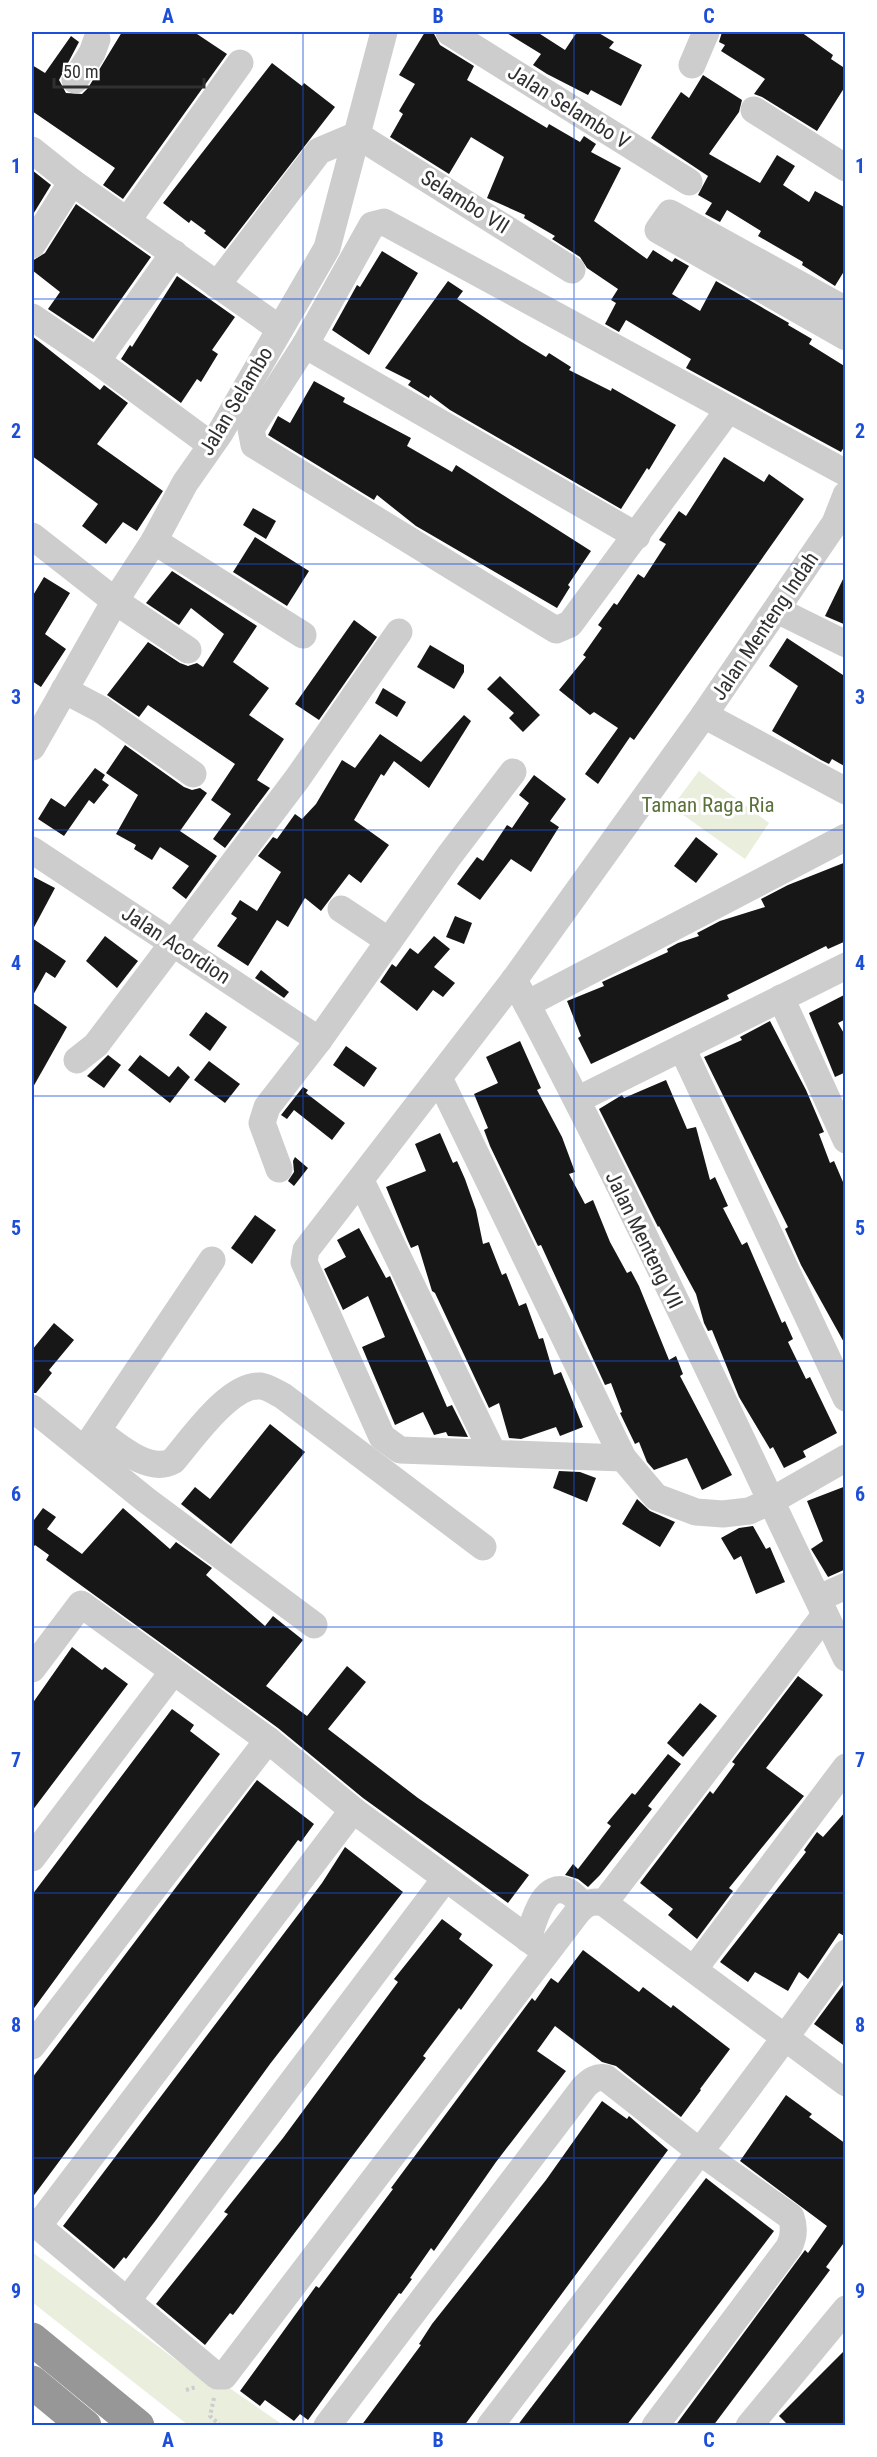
<svg xmlns="http://www.w3.org/2000/svg" width="877" height="2457" viewBox="0 0 877 2457" font-family="'Roboto Condensed',sans-serif">
	<style>
		.green { fill: #e9eedd }
		.building { fill: #171717 }
		.lines { fill: none; stroke-linecap: round; stroke-linejoin: round }
		.path { stroke: #cdcdcd; stroke-width: 4; stroke-dasharray: 3 3; stroke-linecap: butt }
		.minor { stroke: #cdcdcd; stroke-width: 27 }
		.highway { stroke: #979797; stroke-width: 33 }
		.grid { fill: none; stroke: #1d4ed8; stroke-width: 1.5; stroke-opacity: 0.55 }
		.labels { text-anchor: middle; stroke-width: 6; stroke-linejoin: round; paint-order: stroke }
		.street-label { font-size: 21px; fill: #303030; stroke: #fff }
		.park-label { font-size: 21px; fill: #5a7139; stroke: #fff }
		.neatline { fill: none; stroke: #1d4ed8; stroke-width: 2 }
		.grid-label { font-size: 20px; text-anchor: middle; font-weight: bold; fill: #1d4ed8 }
	</style>
	<rect width="100%" height="100%" fill="#fff"/>
	<g class="green">
		<polygon points="699,771 769,823 745,859 672,807"/>
		<polygon points="32,2252 203,2380 228,2387 283,2425 188,2425 32,2302"/>
	</g>
	<g class="building">
		<polygon points="122,32 194,32 227,54 123,199 103,185 115,168 32,111 32,65 45,73 71,36 79,42 59,80 66,93 82,94 88,88"/>
		<polygon points="425,32 433,32 440,45 474,66 467,80 547,128 549,124 580,142 584,136 596,144 591,152 621,168 594,221 647,259 653,250 672,262 675,258 689,266 672,294 700,311 716,281 789,323 788,325 812,339 809,344 846,367 846,444 841,452 686,368 691,359 626,320 619,332 605,324 616,303 611,300 618,289 587,268 580,257 552,239 555,236 524,218 525,215 487,198 504,157 471,137 449,174 390,137 403,114 399,111 415,84 399,75"/>
		<polygon points="505,32 537,32 565,50 577,32 597,32 614,42 609,48 642,65 621,106 591,90 588,95 547,74 533,65 541,54"/>
		<polygon points="722,32 801,32 833,55 831,59 846,69 846,85 817,131 762,97 754,94 765,79 721,51 725,45 719,42"/>
		<polygon points="272,63 302,86 304,83 335,107 225,249 204,233 206,231 191,220 189,223 163,203"/>
		<polygon points="703,75 742,100 739,112 709,154 760,183 777,155 795,166 783,185 809,202 815,191 846,208 846,268 835,286 802,265 803,262 758,236 761,231 727,210 720,222 705,214 712,203 698,195 708,176 651,138 681,92 689,98"/>
		<polygon points="32,170 51,185 32,216"/>
		<polygon points="76,204 151,257 93,339 48,309 60,292 32,270 32,261 45,253"/>
		<polygon points="382,251 418,273 369,355 332,330 357,285 360,287"/>
		<polygon points="177,276 235,317 212,350 218,354 201,382 197,379 181,403 121,359 130,345 132,347"/>
		<polygon points="448,281 463,291 457,299 520,341 546,357 549,353 571,367 569,370 611,391 612,388 676,425 649,470 647,468 621,509 450,410 430,395 429,398 408,385 411,381 385,368"/>
		<polygon points="32,336 100,390 104,385 128,403 97,444 163,491 137,531 123,522 106,544 82,526 98,504 32,456"/>
		<polygon points="314,381 345,398 343,402 411,438 407,446 452,472 456,465 591,551 568,585 570,587 557,608 416,526 377,495 374,500 268,435 278,416 290,423"/>
		<polygon points="724,457 764,482 769,474 804,499 634,740 630,737 598,784 585,774 618,728 594,712 590,715 559,690 586,657 583,655 602,628 598,625 614,603 617,605 638,574 644,578 666,544 659,540 679,511 686,516"/>
		<polygon points="253,508 276,521 266,539 243,525"/>
		<polygon points="255,537 309,571 287,606 233,572"/>
		<polygon points="172,571 257,626 233,662 269,688 249,715 284,739 257,780 270,788 225,848 213,839 231,814 211,800 235,764 148,705 139,717 107,695 148,642 180,663 188,666 197,663 203,667 224,634 191,608 179,625 146,603"/>
		<polygon points="846,573 846,625 825,616"/>
		<polygon points="44,577 70,593 45,634 66,649 41,687 32,681 32,597"/>
		<polygon points="354,620 377,637 319,720 295,704"/>
		<polygon points="787,638 846,677 846,767 832,759 829,764 821,760 772,731 798,686 769,666"/>
		<polygon points="430,645 464,665 464,672 454,689 417,667"/>
		<polygon points="500,676 540,715 523,732 509,718 514,713 487,689"/>
		<polygon points="383,688 406,702 397,717 375,703"/>
		<polygon points="464,715 471,721 429,788 394,761 384,776 381,774 354,820 389,845 361,883 349,874 321,911 305,898 288,927 277,920 248,966 217,946 237,918 231,914 240,900 257,911 281,872 258,856 273,837 277,839 295,814 302,819 316,804 342,760 355,768 380,734 421,762"/>
		<polygon points="125,745 184,787 192,790 200,788 207,793 180,831 217,856 186,899 172,888 189,866 160,847 152,860 134,849 136,845 116,834 138,795 106,773"/>
		<polygon points="95,768 105,775 102,780 109,785 94,804 89,800 64,836 38,819 51,798 65,807"/>
		<polygon points="534,775 566,799 550,821 559,827 531,872 511,859 480,900 457,884 477,857 483,861 507,825 512,828 529,803 519,795"/>
		<polygon points="696,837 718,854 696,883 674,866"/>
		<polygon points="846,862 846,941 828,949 826,946 727,995 729,999 591,1064 578,1038 581,1036 567,1001 604,986 602,982 668,952 667,949 678,943 699,936 697,933 720,921 765,907 761,899 788,885"/>
		<polygon points="32,876 55,888 32,931"/>
		<polygon points="455,916 472,923 464,944 446,937"/>
		<polygon points="105,936 138,961 117,988 86,961"/>
		<polygon points="434,936 450,949 434,967 455,983 443,997 433,990 417,1011 380,982 392,964 396,967 410,948 418,954"/>
		<polygon points="32,938 66,961 55,978 46,972 32,997"/>
		<polygon points="261,970 289,992 284,998 255,978"/>
		<polygon points="846,994 846,1019 838,1023 846,1037 846,1072 835,1077 809,1013"/>
		<polygon points="32,1002 67,1027 32,1089"/>
		<polygon points="206,1012 227,1027 210,1051 189,1035"/>
		<polygon points="770,1021 806,1090 824,1132 819,1134 830,1163 834,1161 846,1189 846,1346 801,1265 785,1229 788,1227 704,1057 742,1040 740,1037"/>
		<polygon points="520,1041 541,1088 537,1090 562,1137 575,1172 569,1174 585,1204 593,1200 610,1242 627,1273 631,1271 639,1286 669,1360 676,1356 683,1374 680,1376 732,1475 702,1490 687,1458 654,1470 647,1462 639,1442 635,1444 620,1413 622,1412 611,1383 605,1385 541,1245 538,1246 490,1146 484,1130 488,1128 474,1094 498,1083 486,1057"/>
		<polygon points="346,1046 377,1068 364,1087 333,1065"/>
		<polygon points="108,1055 121,1065 104,1088 87,1076"/>
		<polygon points="140,1055 169,1077 178,1066 190,1077 170,1103 128,1070"/>
		<polygon points="209,1061 240,1084 225,1103 194,1080"/>
		<polygon points="666,1080 687,1129 696,1127 710,1180 715,1177 728,1206 723,1208 742,1245 747,1242 782,1323 785,1321 793,1339 788,1342 806,1379 810,1377 837,1433 803,1451 806,1457 784,1468 773,1447 770,1449 739,1397 712,1330 708,1331 704,1323 696,1294 659,1226 658,1227 599,1109 622,1095 624,1098"/>
		<polygon points="303,1087 308,1090 306,1093 345,1123 332,1140 294,1110 287,1119 281,1115"/>
		<polygon points="440,1133 453,1163 457,1161 465,1179 476,1210 483,1244 489,1242 502,1275 506,1273 519,1306 526,1303 539,1339 543,1338 554,1375 561,1372 583,1427 560,1436 556,1427 521,1439 509,1438 499,1403 489,1408 435,1293 432,1291 418,1245 411,1248 407,1239 386,1187 426,1171 415,1144"/>
		<polygon points="295,1157 308,1168 294,1186 288,1181 294,1172 293,1161"/>
		<polygon points="255,1215 276,1230 252,1264 231,1248"/>
		<polygon points="359,1228 386,1278 390,1276 447,1407 452,1405 468,1437 448,1436 446,1432 434,1435 423,1412 395,1425 362,1347 385,1337 368,1296 343,1310 324,1269 346,1257 337,1240"/>
		<polygon points="54,1323 74,1340 49,1370 52,1373 36,1393 32,1393 32,1350"/>
		<polygon points="270,1424 305,1452 231,1544 181,1504 195,1487 210,1499"/>
		<polygon points="559,1471 580,1472 596,1478 587,1502 553,1488"/>
		<polygon points="846,1486 846,1569 828,1577 811,1549 823,1541 807,1501"/>
		<polygon points="637,1499 650,1511 675,1522 660,1547 622,1524"/>
		<polygon points="43,1508 56,1517 47,1529 82,1554 123,1508 170,1549 176,1542 212,1568 206,1575 265,1626 273,1616 303,1640 266,1686 307,1716 347,1666 366,1682 328,1729 418,1798 529,1875 508,1903 363,1798 278,1728 46,1560 49,1555 35,1545 32,1549 32,1518 34,1520"/>
		<polygon points="753,1526 766,1549 770,1547 785,1582 756,1594 741,1556 734,1560 721,1538 739,1528"/>
		<polygon points="72,1647 102,1670 105,1667 128,1684 32,1811 32,1704"/>
		<polygon points="798,1676 823,1695 766,1768 804,1796 729,1888 733,1891 697,1939 668,1915 673,1909 640,1883 710,1791 713,1794 735,1764 732,1762"/>
		<polygon points="700,1703 717,1716 683,1757 667,1743"/>
		<polygon points="172,1709 194,1725 190,1731 220,1754 32,2011 32,1895"/>
		<polygon points="668,1754 681,1764 648,1806 652,1809 600,1875 588,1887 578,1879 565,1875 573,1864 578,1869 611,1826 607,1823 632,1793 635,1795"/>
		<polygon points="257,1780 314,1824 301,1842 298,1840 32,2198 32,2078"/>
		<polygon points="846,1811 846,1937 839,1933 808,1979 799,1972 788,1991 755,1972 748,1982 720,1962 806,1852 804,1850 817,1832 823,1837"/>
		<polygon points="345,1847 403,1892 270,2064 156,2220 126,2259 124,2257 114,2269 63,2226 322,1883"/>
		<polygon points="442,1919 462,1934 459,1939 493,1965 461,2010 459,2008 423,2056 426,2058 233,2315 230,2313 205,2345 156,2304 228,2214 224,2212 283,2138 398,1982 394,1979"/>
		<polygon points="583,1950 639,1992 643,1987 671,2008 673,2005 730,2049 700,2089 701,2090 681,2117 616,2066 602,2062 555,2026 537,2051 566,2071 496,2162 434,2251 431,2248 410,2278 412,2279 401,2294 399,2293 308,2420 300,2414 294,2421 265,2400 260,2406 240,2391 316,2286 319,2288 361,2232 393,2189 391,2188 532,1998 535,2001 551,1978 558,1983"/>
		<polygon points="846,1981 846,2047 814,2024"/>
		<polygon points="786,2095 812,2114 809,2117 846,2144 846,2240 826,2267 830,2270 713,2426 675,2426 805,2250 808,2253 827,2226 740,2161"/>
		<polygon points="602,2101 627,2119 629,2116 668,2150 464,2426 361,2426 421,2345 419,2344 432,2324 546,2180"/>
		<polygon points="706,2178 774,2231 672,2366 626,2426 517,2426"/>
		<polygon points="846,2349 846,2426 789,2426 779,2416"/>
	</g>
	<g class="lines">
		<g class="path">
			<polyline points="186,2390 196,2387"/>
			<polyline points="214,2398 210,2416 221,2426"/>
		</g>
		<g class="minor">
			<polyline points="449,32 689,182"/>
			<polyline points="692,65 706,32"/>
			<polyline points="75,80 92,53 97,39"/>
			<polyline points="754,110 846,168"/>
			<polyline points="32,150 72,182 280,329"/>
			<polyline points="127,221 240,63"/>
			<polyline points="32,245 72,182"/>
			<polyline points="217,285 319,151 357,135 572,270"/>
			<polyline points="846,310 670,213 658,230 846,337"/>
			<polyline points="32,317 97,361 211,445"/>
			<polyline points="305,345 637,536"/>
			<polyline points="97,361 174,253"/>
			<path d="M 729,409 L 570,624 L 556,630 L 254,445 L 251,429 L 305,345 L 372,225 L 384,222 C 537,306 692,389 846,473"/>
			<polyline points="32,536 115,601 188,650"/>
			<polyline points="154,541 303,635"/>
			<polyline points="777,610 846,644"/>
			<polyline points="64,690 102,710 193,774"/>
			<polyline points="704,715 846,791"/>
			<polyline points="32,747 115,601 154,541 185,483 220,433 327,248 384,32"/>
			<polyline points="32,850 319,1040"/>
			<polyline points="341,909 389,941"/>
			<path d="M 514,980 C 633,1202 737,1432 846,1658"/>
			<polyline points="781,998 846,1140"/>
			<polyline points="527,1004 846,837"/>
			<polyline points="682,1048 846,1398"/>
			<polyline points="77,1060 96,1045 297,779 399,632"/>
			<polyline points="439,1078 623,1458 656,1497 696,1512 723,1514 749,1511 771,1501 846,1458"/>
			<polyline points="577,1100 846,966"/>
			<polyline points="279,1169 262,1123 267,1107 319,1040 449,856 513,772"/>
			<polyline points="361,1181 493,1453"/>
			<polyline points="32,1408 146,1500 314,1625"/>
			<path d="M 99,1432 C 118,1446 149,1474 173,1461 C 192,1439 230,1383 261,1386 C 268,1387 277,1393 283,1396 L 483,1547"/>
			<polyline points="87,1446 212,1260"/>
			<polyline points="623,1458 400,1450 382,1437 304,1262 306,1250 514,980 704,715 835,523 846,495"/>
			<polyline points="819,1598 846,1586"/>
			<polyline points="32,1669 81,1604 268,1740 353,1810 546,1952"/>
			<polyline points="32,1858 173,1672"/>
			<polyline points="604,1903 825,1615"/>
			<path d="M 528,1939 C 533,1924 543,1879 569,1892 C 574,1895 579,1901 583,1905"/>
			<polyline points="695,1968 846,1767"/>
			<polyline points="32,2046 268,1740"/>
			<path d="M 32,2221 L 217,2376 L 224,2376 L 573,1918 C 581,1907 588,1899 604,1903 L 846,2083"/>
			<polyline points="38,2226 353,1810"/>
			<polyline points="127,2301 445,1879"/>
			<path d="M 327,2426 L 584,2087 C 591,2080 597,2076 606,2078 L 699,2151 L 791,2217 C 795,2228 794,2237 789,2247 L 655,2426"/>
			<path d="M 490,2426 C 609,2269 732,2114 846,1953"/>
			<polyline points="749,2426 846,2309"/>
		</g>
		<g class="highway">
			<polyline points="32,2339 138,2426"/>
			<polyline points="32,2382 85,2426"/>
		</g>
	</g>
	<path class="grid" d="M 303,32 L 303,2426M 574,32 L 574,2426M 32,299 L 846,299M 32,564 L 846,564M 32,830 L 846,830M 32,1096 L 846,1096M 32,1361 L 846,1361M 32,1627 L 846,1627M 32,1893 L 846,1893M 32,2158 L 846,2158"/>
	<g class="labels">
		<g class="street-label">
			<text transform="translate(569 107) rotate(32)" y="7">Jalan Selambo V</text>
			<text transform="translate(465 202) rotate(32)" y="7">Selambo VII</text>
			<text transform="translate(236 401) rotate(-59)" y="7">Jalan Selambo</text>
			<text transform="translate(765 626) rotate(-56)" y="7">Jalan Menteng Indah</text>
			<text transform="translate(176 945) rotate(33)" y="7">Jalan Acordion</text>
			<text transform="translate(644 1240) rotate(64)" y="7">Jalan Menteng VII</text>
		</g>
		<g class="park-label">
			<text x="708" y="812">Taman Raga Ria</text>
		</g>
	</g>
	<rect width="877" height="2457" fill="none" stroke="#ffffff" stroke-width="66"/>
	<path d="M54 78v9h150v-9" fill="none" stroke="#303030" stroke-width="3"/>
	<text x="63" y="78" font-size="18" fill="#303030" stroke="#ffffff" stroke-width="4.5" paint-order="stroke">50 m</text>
	<rect x="33" y="33" width="811" height="2391" class="neatline"/>
	<g class="grid-label">
		<text x="168" y="23">A</text>
		<text x="438" y="23">B</text>
		<text x="709" y="23">C</text>
		<text x="16" y="173">1</text>
		<text x="860" y="173">1</text>
		<text x="16" y="438">2</text>
		<text x="860" y="438">2</text>
		<text x="16" y="704">3</text>
		<text x="860" y="704">3</text>
		<text x="16" y="970">4</text>
		<text x="860" y="970">4</text>
		<text x="16" y="1235">5</text>
		<text x="860" y="1235">5</text>
		<text x="16" y="1501">6</text>
		<text x="860" y="1501">6</text>
		<text x="16" y="1767">7</text>
		<text x="860" y="1767">7</text>
		<text x="16" y="2032">8</text>
		<text x="860" y="2032">8</text>
		<text x="16" y="2298">9</text>
		<text x="860" y="2298">9</text>
		<text x="168" y="2447">A</text>
		<text x="438" y="2447">B</text>
		<text x="709" y="2447">C</text>
	</g>
</svg>
